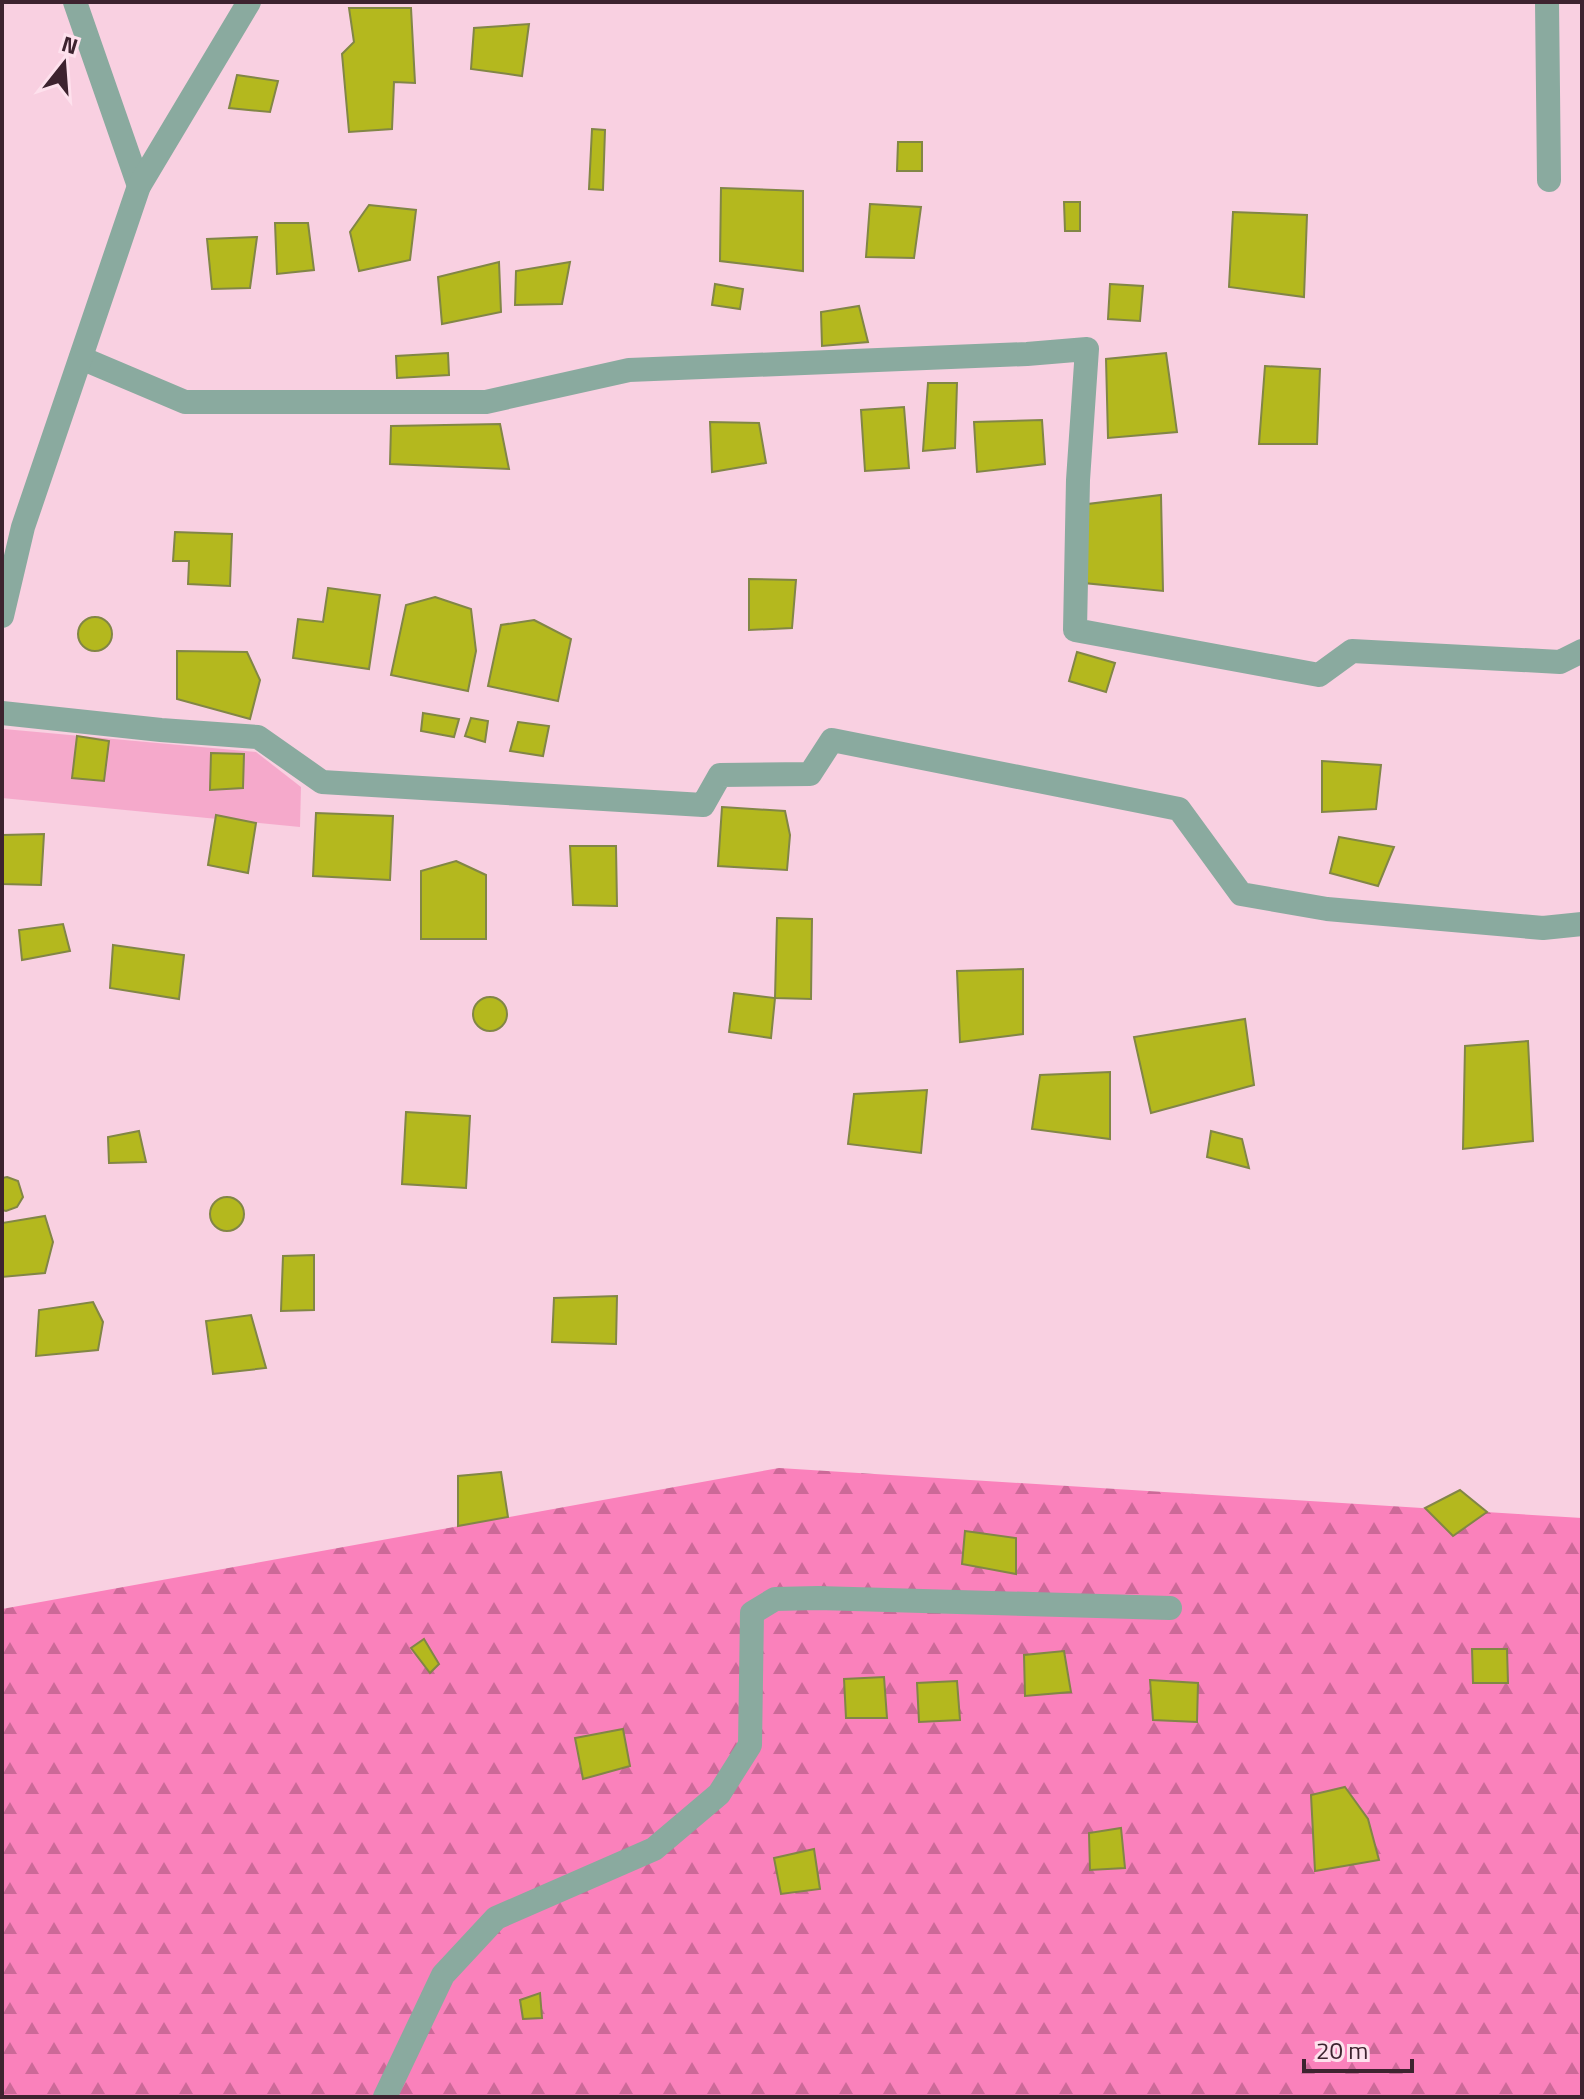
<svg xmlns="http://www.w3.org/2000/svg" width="1584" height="2099" viewBox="0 0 1584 2099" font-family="'Titillium Web',sans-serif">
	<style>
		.green { fill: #f5a9cb }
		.forest { fill: url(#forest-firs) }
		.building { fill: #b4b81e; stroke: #828646; stroke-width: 2 }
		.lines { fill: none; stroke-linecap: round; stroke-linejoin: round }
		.street { stroke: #8aaa9f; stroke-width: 24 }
	</style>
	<defs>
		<pattern id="forest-firs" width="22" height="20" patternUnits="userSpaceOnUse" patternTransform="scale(2)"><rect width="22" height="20" fill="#fa81bb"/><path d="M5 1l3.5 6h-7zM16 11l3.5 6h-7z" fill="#cc6998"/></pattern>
	</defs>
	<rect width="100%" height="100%" fill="#f9d0e1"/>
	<polygon class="green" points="4,729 256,752 301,787 300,827 2,798"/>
	<polygon class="forest" points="779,1468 1582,1518 1582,2097 2,2097 2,1609"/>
	<g class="building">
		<polygon points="349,8 411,8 415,83 394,82 392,129 349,132 342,54 354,42"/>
		<polygon points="529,24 522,76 471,69 474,28"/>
		<polygon points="237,75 278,81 270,112 229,108"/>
		<polygon points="592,129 605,130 603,190 589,189"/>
		<polygon points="898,142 922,142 922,171 897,171"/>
		<polygon points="721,188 803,191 803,271 720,261"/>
		<polygon points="1064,202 1080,202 1080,231 1065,231"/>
		<polygon points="870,204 921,207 914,258 866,257"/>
		<polygon points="369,205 416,210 410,260 359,271 350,232"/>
		<polygon points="1233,212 1307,215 1304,297 1229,287"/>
		<polygon points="275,223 308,223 314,270 277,274"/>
		<polygon points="257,237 250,288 212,289 207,239"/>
		<polygon points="499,262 501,312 442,324 438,277"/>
		<polygon points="570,262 562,304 515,305 516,271"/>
		<polygon points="715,284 743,289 740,309 712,305"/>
		<polygon points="1110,284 1143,286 1140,321 1108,319"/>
		<polygon points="859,306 868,342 822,346 821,312"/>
		<polygon points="448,353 449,375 397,378 396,356"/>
		<polygon points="1166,353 1177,432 1108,438 1106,359"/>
		<polygon points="1265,366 1320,369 1317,444 1259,444"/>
		<polygon points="928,383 957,383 955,448 923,451"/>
		<polygon points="904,407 909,468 865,471 861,410"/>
		<polygon points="1042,420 1045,464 977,472 974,422"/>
		<polygon points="710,422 759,423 766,463 712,472"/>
		<polygon points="500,424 509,469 390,464 391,426"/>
		<polygon points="1161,495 1163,591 1084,583 1088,504"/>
		<polygon points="175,532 232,534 230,586 188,584 189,561 173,561"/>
		<polygon points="749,579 796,580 792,628 749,630"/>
		<polygon points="328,588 380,595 369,669 293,658 298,619 323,622"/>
		<polygon points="435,597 471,609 476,651 468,691 391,675 406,605"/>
		<circle cx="95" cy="634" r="17"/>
		<polygon points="534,620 571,639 558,701 488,686 501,625"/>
		<polygon points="177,651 247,652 260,680 250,719 177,699"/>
		<polygon points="1077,652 1115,663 1106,692 1069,681"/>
		<polygon points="423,713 459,719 454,737 421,731"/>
		<polygon points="471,718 488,721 485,742 465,736"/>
		<polygon points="518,722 549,726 543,756 510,751"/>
		<polygon points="77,736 109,741 104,781 72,778"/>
		<polygon points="211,753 244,754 243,788 210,790"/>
		<polygon points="1322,761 1381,765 1376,809 1322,812"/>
		<polygon points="722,807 785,811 790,835 787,870 718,866"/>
		<polygon points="316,813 393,816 390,880 313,876"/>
		<polygon points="216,815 256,823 248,873 208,865"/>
		<polygon points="44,834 41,885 2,884 3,835"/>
		<polygon points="1339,837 1394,847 1378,886 1330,873"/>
		<polygon points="570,846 616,846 617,906 573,905"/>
		<polygon points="456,861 486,875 486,939 421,939 421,871"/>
		<polygon points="777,918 812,919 811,999 775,998"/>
		<polygon points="63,924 70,951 22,960 19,930"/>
		<polygon points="113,945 184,955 179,999 110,988"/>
		<polygon points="1023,969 1023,1034 960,1042 957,971"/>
		<polygon points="734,993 775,998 771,1038 729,1032"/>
		<circle cx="490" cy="1014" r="17"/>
		<polygon points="1245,1019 1254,1085 1151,1113 1134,1037"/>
		<polygon points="1528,1041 1533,1141 1463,1149 1465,1046"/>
		<polygon points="1110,1072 1110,1139 1032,1129 1040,1075"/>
		<polygon points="927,1090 921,1153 848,1144 854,1094"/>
		<polygon points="406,1112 470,1116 466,1188 402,1184"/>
		<polygon points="139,1131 146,1162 109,1163 108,1137"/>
		<polygon points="1211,1131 1242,1139 1249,1168 1207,1157"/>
		<polygon points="7,1177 18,1181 23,1197 17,1207 6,1211 2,1210 2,1178"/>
		<circle cx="227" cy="1214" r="17"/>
		<polygon points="45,1216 53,1242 45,1273 2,1277 2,1223"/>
		<polygon points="314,1255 314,1310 281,1311 283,1256"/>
		<polygon points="617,1296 616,1344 552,1342 554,1298"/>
		<polygon points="93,1302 103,1322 98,1350 36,1356 39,1310"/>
		<polygon points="251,1315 266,1368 213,1374 206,1321"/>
		<polygon points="501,1472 508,1517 458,1526 458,1476"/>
		<polygon points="1460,1490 1487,1512 1453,1536 1425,1508"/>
		<polygon points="965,1531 1016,1538 1016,1574 962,1564"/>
		<polygon points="424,1639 439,1664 430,1673 411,1648"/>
		<polygon points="1472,1649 1507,1649 1508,1683 1473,1683"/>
		<polygon points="1064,1651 1071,1692 1025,1696 1024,1655"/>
		<polygon points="884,1677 887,1718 846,1718 844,1679"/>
		<polygon points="1150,1680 1198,1683 1197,1722 1153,1720"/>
		<polygon points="957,1681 960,1720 919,1722 917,1683"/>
		<polygon points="623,1729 630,1766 583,1779 575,1738"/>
		<polygon points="1345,1787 1368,1819 1379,1860 1315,1871 1311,1795"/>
		<polygon points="1121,1828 1125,1868 1090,1870 1089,1833"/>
		<polygon points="814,1849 820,1889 781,1894 774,1858"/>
		<polygon points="540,1993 542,2018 523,2019 520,2000"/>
	</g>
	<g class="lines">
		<g class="street">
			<polyline points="75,2 139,186"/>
			<polyline points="1547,2 1549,180"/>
			<polyline points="81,358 185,402 486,402 629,370 1027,354 1087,349 1078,480 1075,630 1319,675 1352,651 1560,662 1582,651"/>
			<polyline points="2,616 23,527 139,186 249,2"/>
			<polyline points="2,713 161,730 258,737 322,782 703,805 720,775 810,774 832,740 1179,809 1241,894 1327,909 1543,928 1582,924"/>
			<polyline points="385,2097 443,1975 496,1918 654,1849 719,1794 750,1745 752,1613 775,1599 818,1598 1170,1608"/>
		</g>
	</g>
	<rect width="1584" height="2099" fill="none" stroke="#3d232f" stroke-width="8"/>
	<g transform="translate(64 64) rotate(17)" stroke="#fee1ed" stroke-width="6" paint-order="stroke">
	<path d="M0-6L14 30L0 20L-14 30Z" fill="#3d232f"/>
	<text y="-12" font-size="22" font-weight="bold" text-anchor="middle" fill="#3d232f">N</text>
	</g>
	<path d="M1304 2059v12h108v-12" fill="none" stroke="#3d232f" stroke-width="4"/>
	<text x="1316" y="2059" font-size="24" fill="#3d232f" stroke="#fee1ed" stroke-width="6" paint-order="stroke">20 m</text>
</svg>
